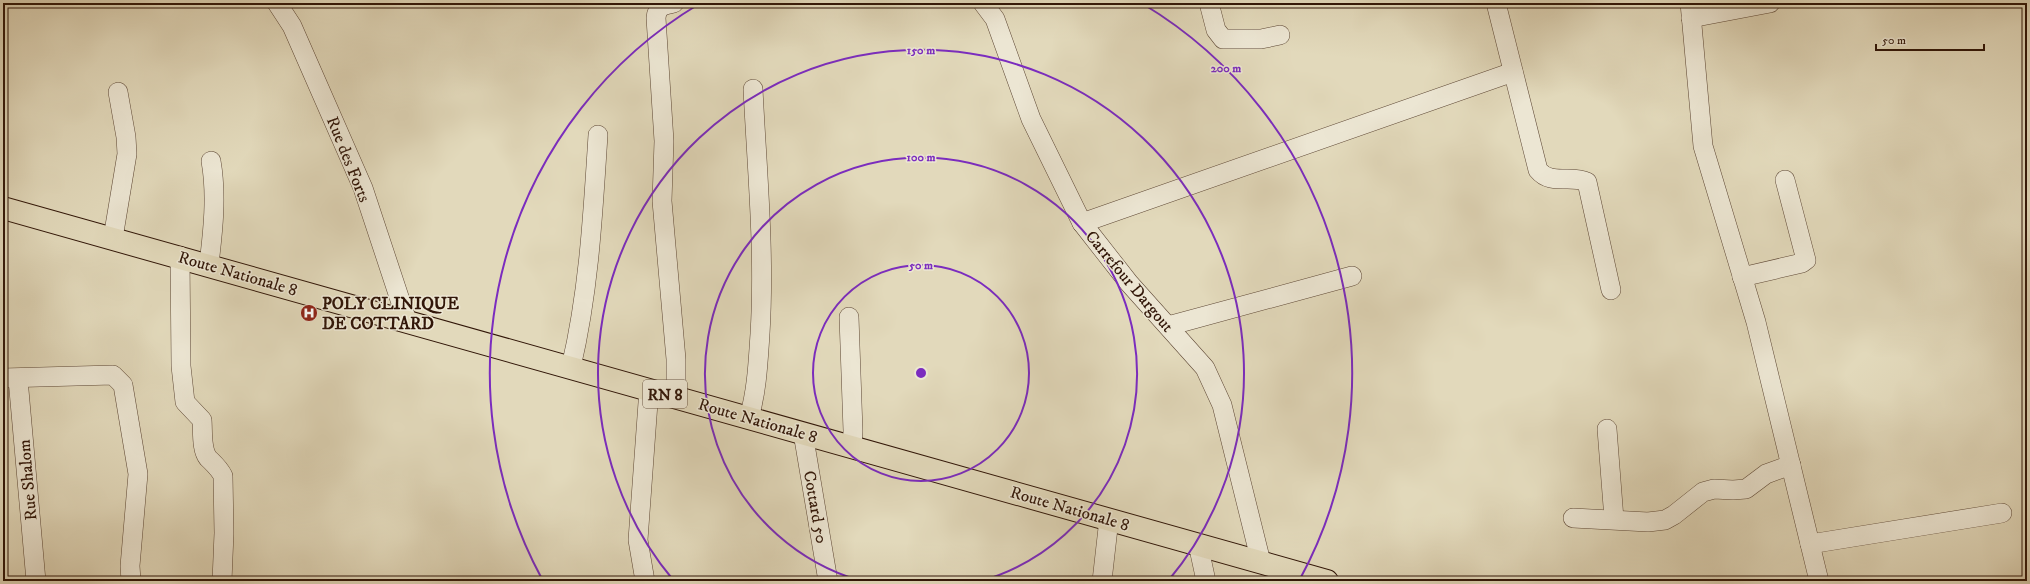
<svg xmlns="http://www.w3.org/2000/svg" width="2030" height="584" viewBox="0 0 2030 584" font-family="'IM FELL DW Pica',serif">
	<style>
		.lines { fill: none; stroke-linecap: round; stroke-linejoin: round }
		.minor-casing { stroke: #5d4735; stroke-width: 20 }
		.major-casing { stroke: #311608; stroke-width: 24 }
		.minor { stroke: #ece6d3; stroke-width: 19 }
		.major { stroke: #e2d9bb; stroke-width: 22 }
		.ring { fill: none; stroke: #7b2cbf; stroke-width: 2 }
		.labels { text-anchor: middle; stroke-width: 3; stroke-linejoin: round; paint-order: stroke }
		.shield { fill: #ece6d3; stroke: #695445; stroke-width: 1 }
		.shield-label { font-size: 16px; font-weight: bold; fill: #311608 }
		.street-label { font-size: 17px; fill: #311608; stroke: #ece6d3 }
		.poi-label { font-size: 17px; font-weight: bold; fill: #311608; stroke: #ece6d3; text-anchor: start }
		.centre { fill: #7b2cbf; stroke: #ece6d3; stroke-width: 2 }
		.ring-label { font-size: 12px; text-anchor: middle; font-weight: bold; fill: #7b2cbf; stroke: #ece6d3; stroke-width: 3; stroke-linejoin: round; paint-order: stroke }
	</style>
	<rect width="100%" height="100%" fill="#e2d9bb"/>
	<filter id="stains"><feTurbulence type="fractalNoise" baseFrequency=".005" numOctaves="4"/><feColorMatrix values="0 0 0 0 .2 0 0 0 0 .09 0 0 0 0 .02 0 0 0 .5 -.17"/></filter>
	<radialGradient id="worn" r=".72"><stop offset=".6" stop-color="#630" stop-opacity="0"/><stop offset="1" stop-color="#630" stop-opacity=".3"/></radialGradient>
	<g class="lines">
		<g class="minor-casing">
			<g id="minor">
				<polyline points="277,3 292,26 363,188 407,321"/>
				<path d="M 674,3 C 664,5 657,6 656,18 L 664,141 L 662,201 L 676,359 L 676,397"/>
				<polyline points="983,3 995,19 1031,119 1082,223 1129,283 1205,368 1222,405 1261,562"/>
				<polyline points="1209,3 1216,30 1223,39 1261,39 1280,35"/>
				<path d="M 1496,3 L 1538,170 C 1551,186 1570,174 1587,182 L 1611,290"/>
				<polyline points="1690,3 1703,146 1756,322 1819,581"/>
				<polyline points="1691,18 1770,3"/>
				<polyline points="1082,223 1513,72"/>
				<polyline points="113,238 127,154 126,137 118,92"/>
				<path d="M 180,256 L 181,366 L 185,402 L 202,420 C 203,431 201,449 208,458 C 214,464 219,468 223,476 L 224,533 L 222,581"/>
				<path d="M 209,264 C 213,231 217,195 211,161"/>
				<polyline points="1742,277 1802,263 1806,260 1785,180"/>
				<polyline points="849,317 853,431 852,447"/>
				<polyline points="1168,326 1352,276"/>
				<path d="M 571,367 C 589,291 593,213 598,135"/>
				<polyline points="3,378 113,375 123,385 138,474 130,566 131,581"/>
				<polyline points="18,379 36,581"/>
				<path d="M 749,418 C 757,390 758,363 760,334 C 765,252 757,170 753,89"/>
				<polyline points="1607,429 1614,519"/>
				<polyline points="803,433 828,581"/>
				<polyline points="1573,518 1648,522 1665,520 1674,515 1703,492 1714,489 1733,490 1746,489 1766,474 1791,465"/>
				<polyline points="1198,544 1206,581"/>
				<polyline points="1810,544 2002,513"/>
				<polyline points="645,581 638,540 649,389"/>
				<polyline points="1102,581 1109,519"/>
			</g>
		</g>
		<g class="major-casing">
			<polyline id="major" points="3,208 1327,581"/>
		</g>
		<use href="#minor" class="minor"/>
		<use href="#major" class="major"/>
	</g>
	<g class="ring">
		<circle cx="921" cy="373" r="108"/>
		<path d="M861 581A216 216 0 1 1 981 581"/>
		<path d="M674 581A323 323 0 1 1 1168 581"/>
		<path d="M542 579A431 431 0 0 1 699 4M1143 4A431 431 0 0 1 1300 579"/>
	</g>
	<defs>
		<g id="hospital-disc" transform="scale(0.9)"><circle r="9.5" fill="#8f2418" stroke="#ece6d3"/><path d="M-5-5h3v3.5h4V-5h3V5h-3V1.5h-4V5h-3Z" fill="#fff"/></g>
	</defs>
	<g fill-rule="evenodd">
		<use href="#hospital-disc" x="309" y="313"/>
	</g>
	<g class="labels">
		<rect class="shield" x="643" y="380" width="44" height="28" rx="3"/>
		<g class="shield-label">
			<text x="665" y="400">RN 8</text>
		</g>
		<g class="street-label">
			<text transform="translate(349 159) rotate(68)" y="6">Rue des Forts</text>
			<text transform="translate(238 273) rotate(16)" y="6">Route Nationale 8</text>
			<text transform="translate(1130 281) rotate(50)" y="6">Carrefour Dargout</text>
			<text transform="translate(758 420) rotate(16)" y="6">Route Nationale 8</text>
			<text transform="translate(27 480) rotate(-95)" y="6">Rue Shalom</text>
			<text transform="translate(816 507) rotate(80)" y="6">Cottard 50</text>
			<text transform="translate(1070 508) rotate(16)" y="6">Route Nationale 8</text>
		</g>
		<g class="poi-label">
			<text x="322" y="309">POLY CLINIQUE<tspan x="322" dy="20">DE COTTARD</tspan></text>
		</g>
	</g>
	<circle cx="921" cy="373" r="6" class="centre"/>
	<g class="ring-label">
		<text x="921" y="54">150 m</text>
		<text x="1226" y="72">200 m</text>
		<text x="921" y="161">100 m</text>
		<text x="921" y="269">50 m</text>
	</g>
	<rect width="2030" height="584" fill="none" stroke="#e2d9bb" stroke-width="16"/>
	<rect x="4" y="4" width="2022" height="576" fill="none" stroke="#311608" stroke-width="2"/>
	<rect x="8" y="8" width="2014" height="568" fill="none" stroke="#311608"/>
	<path d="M1876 44v6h108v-6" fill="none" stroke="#311608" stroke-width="2"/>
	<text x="1882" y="44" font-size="12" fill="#311608" stroke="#ece6d3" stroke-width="3" paint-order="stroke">50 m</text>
	<rect width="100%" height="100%" filter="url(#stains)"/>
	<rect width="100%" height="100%" fill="url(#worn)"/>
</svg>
